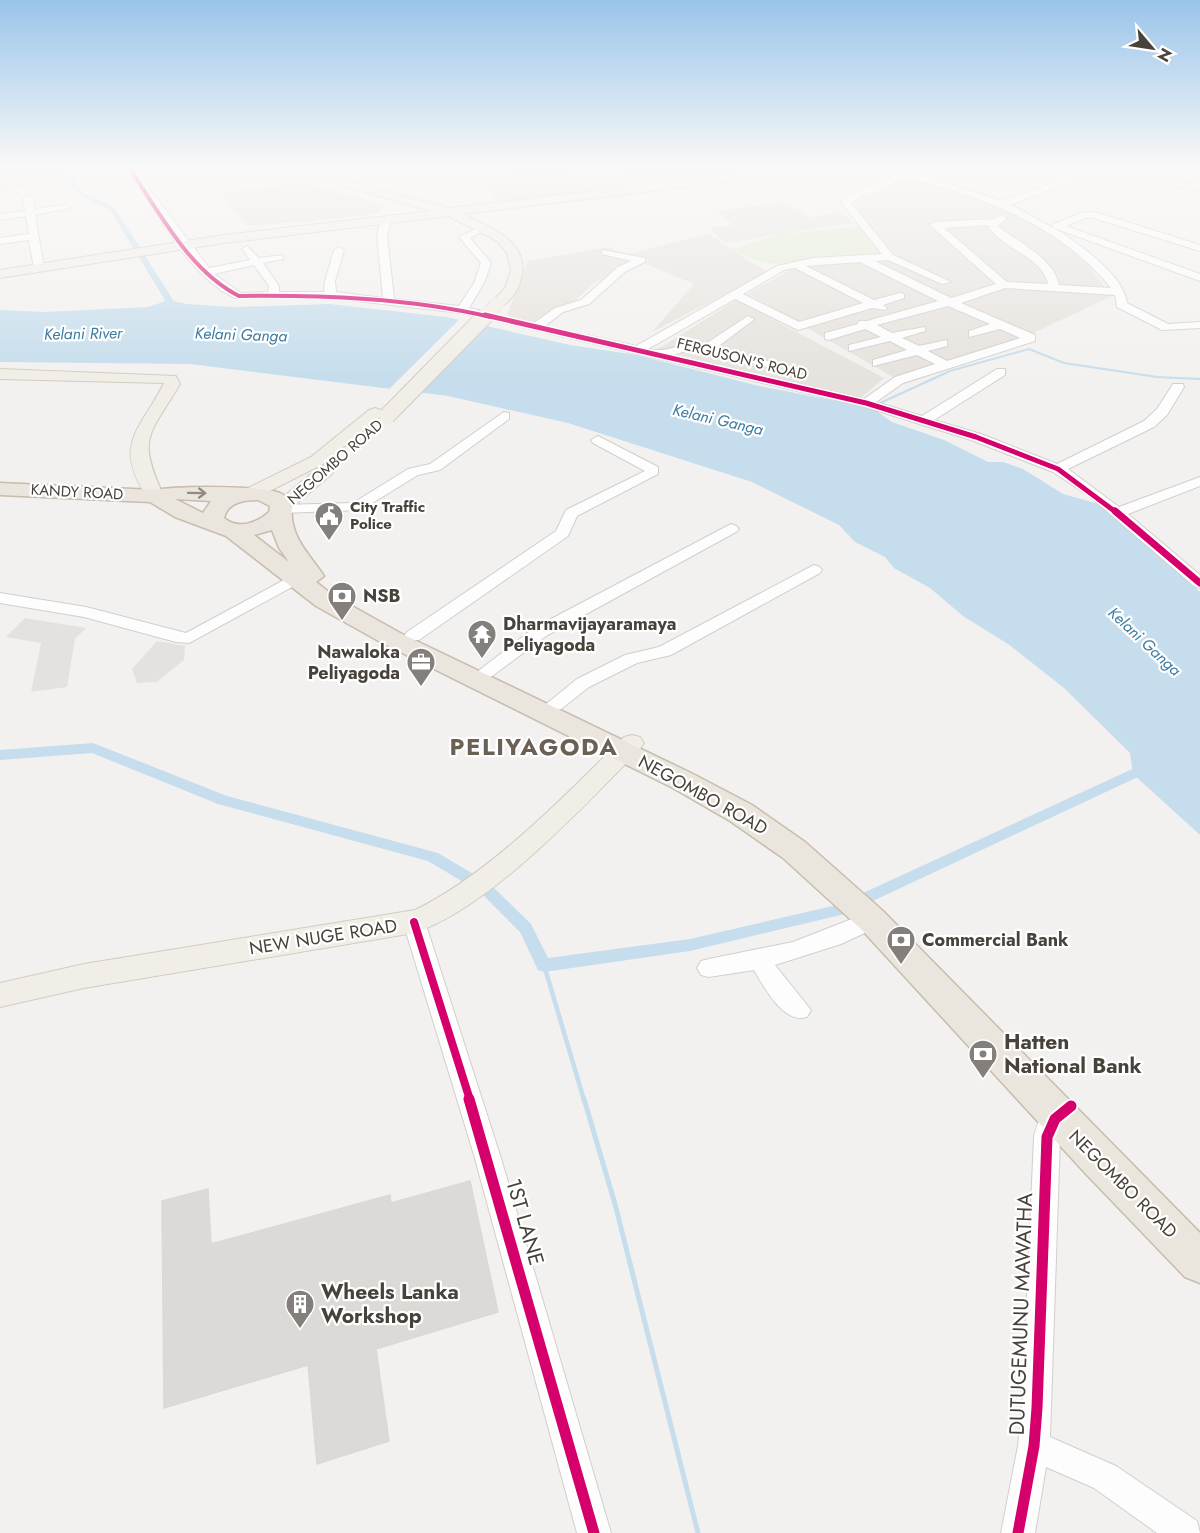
<svg xmlns="http://www.w3.org/2000/svg" width="1200" height="1533" viewBox="0 0 1200 1533" font-family="Jost,sans-serif">
	<style>
		.residential { fill: #e6e2dd }
		.industrial { fill: #e5e1df }
		.green { fill: #e1ead2 }
		.water { fill: #c5ddec }
		.pier { fill: #f3f1ef }
		.lines { fill: none; stroke-linecap: round; stroke-linejoin: round }
		.stream-far2 { stroke: #c5ddec; stroke-width: 2 }
		.stream-far1 { stroke: #c5ddec; stroke-width: 4.5 }
		.stream { stroke: #c5ddec; stroke-width: 5 }
		.canal { fill: #c5ddec; fill-rule: evenodd }
		.building { fill: #dcdad7; stroke: #dbd8d5; stroke-width: 1.5 }
		.minor-casing { stroke: #d1cfcc; stroke-width: 2 }
		.major-casing { stroke: #d3ccbf; stroke-width: 2 }
		.highway-casing { stroke: #c8bcad; stroke-width: 3 }
		.minor { fill: #fdfdfd; fill-rule: evenodd }
		.major { fill: #f1eee7; fill-rule: evenodd }
		.highway { fill: #eae5dd; fill-rule: evenodd }
		.rail { stroke: #dbdbdb; stroke-width: 2; stroke-dasharray: 4 4; stroke-linecap: butt }
		.minor-bridge-casing { stroke: #d1cfcc; stroke-width: 11; stroke-linecap: butt }
		.major-bridge-far1-casing { stroke: #d3ccbf; stroke-width: 14; stroke-linecap: butt }
		.major-bridge-casing { stroke: #d3ccbf; stroke-width: 18; stroke-linecap: butt }
		.minor-bridge { stroke: #fdfdfd; stroke-width: 10 }
		.major-bridge-far1 { stroke: #f1eee7; stroke-width: 13 }
		.major-bridge { stroke: #f1eee7; stroke-width: 16 }
		.cycleway-far4-casing { stroke: #fff; stroke-width: 6 }
		.cycleway-far3-casing { stroke: #fff; stroke-width: 8 }
		.cycleway-far2-casing { stroke: #fff; stroke-width: 10 }
		.cycleway-far1-casing { stroke: #fff; stroke-width: 12 }
		.cycleway-casing { stroke: #fff; stroke-width: 15 }
		.cycleway-far4 { stroke: #d6006c; stroke-width: 4 }
		.cycleway-far3 { stroke: #d6006c; stroke-width: 5 }
		.cycleway-far2 { stroke: #d6006c; stroke-width: 7 }
		.cycleway-far1 { stroke: #d6006c; stroke-width: 8 }
		.cycleway { stroke: #d6006c; stroke-width: 11 }
		.oneway { stroke: #918b84 }
		.labels { text-anchor: middle; stroke-width: 4.5; stroke-linejoin: round; paint-order: stroke }
		.far-street-label { font-size: 15px; fill: #49423b; stroke: #fff }
		.far-poi-label { font-size: 15px; font-weight: bold; fill: #49423b; stroke: #fff; text-anchor: start }
		.far-water-label { font-size: 16px; font-style: italic; fill: #3d7ca2; stroke: #fff }
		.poi-label { font-size: 18px; font-weight: bold; fill: #49423b; stroke: #fff; text-anchor: start }
		.street-label { font-size: 18px; fill: #49423b; stroke: #fff }
		.near-poi-label { font-size: 21px; font-weight: bold; fill: #49423b; stroke: #fff; text-anchor: start }
		.near-street-label { font-size: 21px; fill: #49423b; stroke: #fff }
		.district-label { font-size: 24px; font-weight: bold; letter-spacing: 1.5px; fill: #6a6053; stroke: #fff }
	</style>
	<rect width="100%" height="100%" fill="#f3f1ef"/>
	<g class="residential">
		<polygon points="535,166 559,166 570,173 595,175 622,168 620,166 771,166 781,170 499,206 481,172"/>
		<polygon points="903,177 955,189 1033,221 1087,264 1112,296 1023,338 895,378 747,294 790,270 841,263 900,260 864,220 853,201 884,191"/>
		<polygon points="786,202 810,217 841,212 853,223 725,243 709,228 733,225 716,211"/>
		<polygon points="708,234 767,272 652,332 694,284 643,263 595,282 548,326 507,315 528,261 609,247 624,255"/>
		<polygon points="736,300 884,378 857,401 658,349"/>
	</g>
	<g class="industrial">
		<polygon points="0,166 75,166 76,167 58,183 0,190"/>
		<polygon points="303,182 386,206 377,213 345,218 248,226 221,193"/>
		<polygon points="25,618 86,628 75,639 67,687 31,692 41,643 6,637"/>
		<polygon points="157,641 185,646 184,660 157,682 137,683 132,669"/>
	</g>
	<path class="green" d="M 860,226 L 883,255 C 834,261 776,277 732,249 L 781,234 Z"/>
	<polygon class="water" points="169,300 187,304 235,307 330,304 447,317 570,345 637,355 755,385 872,408 892,422 944,440 988,462 1003,462 1023,469 1063,494 1099,504 1152,545 1200,592 1200,835 1133,774 1130,753 1064,688 1008,644 963,616 930,588 894,568 885,557 855,542 839,525 752,482 568,423 448,396 190,364 0,362 0,310 45,312 148,307"/>
	<polygon class="pier" points="462,317 488,322 417,395 387,391"/>
	<g class="lines">
		<polyline class="stream-far2" points="876,405 950,371 1029,349 1064,363 1157,377 1200,379"/>
		<polyline class="stream-far1" points="544,965 584,1100"/>
		<polyline class="stream" points="584,1099 615,1204 698,1533"/>
		<g class="canal">
			<polygon points="82,166 88,166 74,178 82,192 115,208 173,300 163,315 156,313 165,300 110,210 78,194 68,178"/>
			<polygon points="93,743 227,796 438,853 490,884 531,924 548,958 690,939 837,905 1128,771 1133,769 1140,774 1138,777 845,914 690,951 544,972 538,970 520,932 480,892 428,861 218,804 92,753 0,760 0,750"/>
		</g>
	</g>
	<polygon class="building" points="470,1181 498,1312 376,1349 389,1441 317,1464 308,1365 164,1408 162,1201 208,1189 211,1244 390,1195 391,1203"/>
	<g class="lines">
		<g class="minor-casing">
			<g id="minor">
				<polygon points="124,166 132,166 140,180 134,180"/>
				<path d="M 862,166 L 876,166 L 928,177 L 1002,201 L 1099,166 L 1110,166 L 1011,205 L 1053,228 L 1054,224 L 1081,213 L 1095,212 L 1200,245 L 1200,251 L 1094,218 L 1085,218 L 1066,226 L 1200,274 L 1200,281 L 1054,228 C 1078,243 1124,275 1127,303 L 1168,324 L 1200,322 L 1200,328 L 1162,330 L 1117,307 L 1115,295 L 1005,288 L 961,303 L 1035,335 L 1035,341 L 903,383 L 876,402 L 922,416 L 997,369 L 1005,369 L 1005,375 L 934,420 L 981,434 L 1057,464 L 1144,421 L 1157,409 L 1173,384 L 1183,384 L 1184,387 L 1167,415 L 1154,427 L 1068,469 L 1119,507 L 1200,477 L 1200,486 L 1128,514 L 1200,575 L 1200,588 L 1194,586 L 1089,496 L 1053,472 L 971,440 L 862,406 L 462,313 L 330,298 L 235,298 C 191,277 164,224 137,185 L 145,183 L 209,268 L 250,260 L 242,249 L 247,246 L 259,258 L 283,255 L 283,259 L 263,263 L 279,286 L 279,292 L 324,292 L 325,281 L 334,250 L 339,247 L 344,250 L 335,281 L 336,292 L 383,298 L 377,235 L 381,220 L 386,217 L 391,220 L 387,235 L 394,299 L 459,306 L 474,283 L 481,263 L 459,237 L 476,229 L 481,232 L 470,238 L 491,263 L 484,283 L 469,308 L 534,323 L 555,308 L 581,300 L 618,267 L 631,261 L 602,254 L 602,250 L 645,258 L 645,262 L 626,271 L 589,304 L 563,312 L 545,326 L 636,346 L 777,266 L 813,258 L 882,254 L 841,202 C 856,188 877,185 894,175 ZM 903,177 C 981,195 1060,225 1111,288 L 1059,285 C 1053,257 1018,243 998,226 L 1007,218 L 1002,215 L 994,219 L 935,222 L 930,225 L 996,284 L 951,298 L 875,261 L 888,260 L 942,284 L 951,282 L 893,255 L 851,203 L 864,194 L 882,190 ZM 988,225 C 1000,249 1042,255 1048,284 L 1007,282 L 944,228 ZM 860,262 L 938,301 L 867,321 L 859,321 L 858,324 L 825,333 L 825,339 L 829,340 L 865,329 L 881,337 L 849,345 L 849,351 L 890,341 L 907,350 L 873,360 L 873,366 L 917,355 L 935,364 L 895,377 L 864,399 L 673,355 L 689,350 L 697,351 L 768,367 L 768,361 L 716,348 L 752,321 L 754,319 L 748,316 L 704,345 C 684,340 668,354 648,349 L 735,299 L 798,330 L 872,308 L 885,310 L 887,308 L 883,305 L 904,298 L 904,294 L 900,293 L 874,300 L 806,266 ZM 254,265 L 269,286 L 268,292 L 241,293 L 214,274 ZM 795,268 L 863,303 L 799,322 L 743,294 L 784,270 ZM 948,306 L 990,324 L 969,331 L 969,337 L 1000,329 L 1020,338 L 947,361 L 928,351 L 947,346 L 947,340 L 919,346 L 902,338 L 925,331 L 925,327 L 892,333 L 877,325 Z"/>
				<polygon points="28,196 33,199 34,209 65,205 70,208 35,215 44,268 39,271 34,268 29,240 0,244 0,238 29,234 26,216 0,220 0,214 25,211 23,199"/>
				<polygon points="504,412 509,413 509,419 440,470 418,475 361,510 282,513 275,509 282,505 353,503 408,469 430,464"/>
				<polygon points="598,436 658,467 658,474 577,516 568,536 419,640 407,640 404,636 407,632 556,531 566,510 645,471 593,443 591,440"/>
				<polygon points="731,524 736,526 739,529 736,532 546,636 492,676 486,678 477,672 534,628"/>
				<polygon points="814,565 820,567 822,570 820,573 671,655 637,663 589,687 561,709 554,711 545,705 577,679 625,655 659,647"/>
				<polygon points="297,573 305,578 303,581 189,643 176,642 84,617 0,603 0,593 86,607 186,633"/>
				<path d="M 872,911 L 880,914 L 883,920 L 880,926 L 841,944 L 775,965 L 811,1010 L 807,1017 C 784,1025 764,987 754,970 L 709,977 L 701,975 L 697,968 L 701,961 L 709,959 L 793,942 Z"/>
				<polygon points="414,913 422,916 425,922 500,1155 611,1533 577,1533 474,1155 403,922 406,916"/>
				<path d="M 1061,1100 L 1070,1104 L 1074,1112 L 1062,1130 L 1060,1137 L 1050,1437 L 1116,1466 L 1197,1521 L 1200,1533 L 1157,1533 L 1094,1488 L 1046,1467 L 1035,1533 L 1001,1533 L 1018,1446 L 1022,1408 L 1034,1137 C 1038,1120 1044,1107 1061,1100 Z"/>
			</g>
		</g>
		<g class="major-casing">
			<g id="major">
				<path d="M 275,166 L 291,166 L 449,208 L 809,166 L 838,166 L 833,169 L 463,214 C 493,229 535,243 519,285 C 516,294 506,306 497,308 L 490,304 L 505,288 L 511,270 L 507,253 L 497,241 L 448,216 L 224,243 L 0,278 L 0,270 L 224,235 L 430,211 Z"/>
				<polygon points="1102,166 1117,166 1152,177 1200,185 1200,191 1146,182"/>
				<path d="M 0,369 L 176,376 L 180,384 C 150,435 136,437 164,496 L 161,500 L 149,500 C 111,444 140,431 164,383 L 0,379 Z"/>
				<polygon points="375,408 381,410 383,413 381,416 323,464 256,498 250,499 241,494 244,490 311,457 369,410"/>
				<polygon points="325,466 334,471 331,475 288,511 276,511 273,507 276,503 319,467"/>
				<path d="M 632,735 L 640,737 L 644,743 L 640,749 C 584,806 490,908 414,933 L 84,988 L 0,1007 L 0,983 L 84,964 L 415,910 C 489,874 565,796 624,737 Z"/>
			</g>
		</g>
		<g class="highway-casing">
			<path id="highway" d="M 0,483 L 155,490 C 176,486 266,485 282,494 C 286,497 289,501 292,505 C 289,536 307,551 324,576 L 316,582 L 334,596 L 402,634 L 693,774 L 752,805 L 805,842 L 883,911 L 1200,1233 L 1200,1283 L 1185,1277 L 1086,1174 L 861,929 L 783,858 L 730,821 L 673,788 L 384,644 L 316,606 L 226,536 L 175,517 L 150,502 L 0,495 ZM 175,499 L 211,501 L 203,513 ZM 258,500 L 270,506 L 269,512 C 257,523 238,530 224,518 C 228,502 244,500 258,500 ZM 272,530 L 279,548 L 289,562 L 254,535 Z"/>
		</g>
		<use href="#minor" class="minor"/>
		<use href="#major" class="major"/>
		<use href="#highway" class="highway"/>
		<polyline class="rail" points="0,195 138,181 245,166"/>
		<g class="minor-bridge-casing">
			<polyline id="minor-bridge" points="137,178 142,185"/>
		</g>
		<g class="major-bridge-far1-casing">
			<polyline id="major-bridge-far1" points="485,317 497,304"/>
		</g>
		<g class="major-bridge-casing">
			<polyline id="major-bridge" points="387,416 486,315"/>
		</g>
		<use href="#minor-bridge" class="minor-bridge"/>
		<use href="#major-bridge-far1" class="major-bridge-far1"/>
		<use href="#major-bridge" class="major-bridge"/>
		<g class="cycleway-far4-casing">
			<path id="cycleway-far4" d="M 128,166 C 158,210 189,271 239,296 C 323,295 409,298 491,317"/>
		</g>
		<g class="cycleway-far3-casing">
			<polyline id="cycleway-far3" points="485,315 866,403 976,437 1058,469 1117,513"/>
		</g>
		<g class="cycleway-far2-casing">
			<polyline id="cycleway-far2" points="1115,511 1200,583"/>
		</g>
		<g class="cycleway-far1-casing">
			<polyline id="cycleway-far1" points="414,922 470,1100"/>
		</g>
		<g class="cycleway-casing">
			<g id="cycleway">
				<polyline points="469,1099 594,1533"/>
				<polyline points="1018,1533 1034,1446 1037,1408 1047,1137 1055,1119 1071,1106"/>
			</g>
		</g>
		<use href="#cycleway-far4" class="cycleway-far4"/>
		<use href="#cycleway-far3" class="cycleway-far3"/>
		<use href="#cycleway-far2" class="cycleway-far2"/>
		<use href="#cycleway-far1" class="cycleway-far1"/>
		<use href="#cycleway" class="cycleway"/>
	</g>
	<defs><path id="oneway-shaft" d="M-6 0H5M1.5-3L5.5 0L1.5 3" fill="none" stroke-width="1.6" stroke-linecap="round" stroke-linejoin="round" transform="scale(1.5)"/></defs>
	<use class="oneway" href="#oneway-shaft" transform="translate(197 493) rotate(1)"/>
	<linearGradient id="sky" x2="0" y2="1"><stop stop-color="#9ac4ea"/><stop offset="0.44" stop-color="#faf9f8"/><stop offset="1" stop-color="#faf9f8" stop-opacity="0"/></linearGradient>
	<rect width="1200" height="380" fill="url(#sky)"/>
	<defs>
		<g id="civic-pin" transform="scale(1.5)"><path d="M0 17L-7.5 6A9.5 9.5 0 1 1 7.5 6Z" fill="#847f7a" stroke="#fff"/><path d="M-.6-6.5H3V-4.5H.6V-3L4-1V1h2V6H-6V1h2V-1L-.6-3ZM-1.2 2.5V6h2.4V2.5Z" fill="#fff"/></g>
		<g id="bank-pin" transform="scale(1.5)"><path d="M0 17L-7.5 6A9.5 9.5 0 1 1 7.5 6Z" fill="#847f7a" stroke="#fff"/><path d="M-6-4H6V4H-6ZM0-2.3a2.3 2.3 0 1 0 0 4.6a2.3 2.3 0 1 0 0-4.6Z" fill="#fff"/></g>
		<g id="temple-pin" transform="scale(1.5)"><path d="M0 17L-7.5 6A9.5 9.5 0 1 1 7.5 6Z" fill="#847f7a" stroke="#fff"/><path d="M0-6L5-2H3V0L6.5 2.5H4V6H1.5V3h-3V6H-4V2.5H-6.5L-3 0V-2H-5Z" fill="#fff"/></g>
		<g id="office-pin" transform="scale(1.5)"><path d="M0 17L-7.5 6A9.5 9.5 0 1 1 7.5 6Z" fill="#847f7a" stroke="#fff"/><path d="M-6-3h4V-5.5h4V-3h4V5H-6ZM-1-4.5V-3h2v-1.5ZM-6 0V1H6V0Z" fill="#fff"/></g>
		<g id="building-pin" transform="scale(1.5)"><path d="M0 17L-7.5 6A9.5 9.5 0 1 1 7.5 6Z" fill="#847f7a" stroke="#fff"/><path d="M-4-6H4V6H1V3H-1V6H-4ZM-2.5-4.3h1.7v1.8h-1.7ZM.8-4.3h1.7v1.8H.8ZM-2.5-1h1.7V.8h-1.7ZM.8-1h1.7V.8H.8Z" fill="#fff"/></g>
	</defs>
	<g fill-rule="evenodd">
		<use href="#civic-pin" x="329" y="516"/>
		<use href="#bank-pin" x="342" y="596"/>
		<use href="#temple-pin" x="482" y="634"/>
		<use href="#office-pin" x="421" y="662"/>
		<use href="#bank-pin" x="901" y="940"/>
		<use href="#bank-pin" x="983" y="1054"/>
		<use href="#building-pin" x="300" y="1304"/>
	</g>
	<g class="labels">
		<g class="far-street-label">
			<text transform="translate(742 359) rotate(14)" y="5">FERGUSON'S ROAD</text>
			<text transform="translate(335 462) rotate(-41)" y="5">NEGOMBO ROAD</text>
			<text transform="translate(77 492) rotate(3)" y="5">KANDY ROAD</text>
		</g>
		<g class="far-poi-label">
			<text x="350" y="512">City Traffic<tspan x="350" dy="17">Police</tspan></text>
		</g>
		<g class="far-water-label">
			<text transform="translate(83 333) rotate(-1)" y="6">Kelani River</text>
			<text transform="translate(241 334) rotate(2)" y="6">Kelani Ganga</text>
			<text transform="translate(718 419) rotate(13)" y="6">Kelani Ganga</text>
			<text transform="translate(1145 641) rotate(43)" y="6">Kelani Ganga</text>
		</g>
		<g class="poi-label">
			<text x="363" y="602">NSB</text>
			<text x="503" y="630">Dharmavijayaramaya<tspan x="503" dy="21">Peliyagoda</tspan></text>
			<text x="400" y="658" text-anchor="end">Nawaloka<tspan x="400" dy="21">Peliyagoda</tspan></text>
			<text x="922" y="946">Commercial Bank</text>
		</g>
		<g class="street-label">
			<text transform="translate(703 795) rotate(29)" y="6">NEGOMBO ROAD</text>
			<text transform="translate(323 937) rotate(-9)" y="6">NEW NUGE ROAD</text>
			<text transform="translate(1123 1184) rotate(45)" y="6">NEGOMBO ROAD</text>
		</g>
		<g class="near-poi-label">
			<text x="1004" y="1049">Hatten<tspan x="1004" dy="24">National Bank</tspan></text>
			<text x="321" y="1299">Wheels Lanka<tspan x="321" dy="24">Workshop</tspan></text>
		</g>
		<g class="near-street-label">
			<text transform="translate(525 1222) rotate(74)" y="7">1ST LANE</text>
			<text transform="translate(1021 1314) rotate(-88)" y="7">DUTUGEMUNU MAWATHA</text>
		</g>
		<g class="district-label">
			<text x="534" y="755">PELIYAGODA</text>
		</g>
	</g>
	<g transform="translate(1152 48) rotate(119)" stroke="#ffffff" stroke-width="4.5" paint-order="stroke">
	<path d="M0-4.5L10 22L0 15L-10 22Z" fill="#49423b"/>
	<text y="-9" font-size="16" font-weight="bold" text-anchor="middle" fill="#49423b">N</text>
	</g>
</svg>
